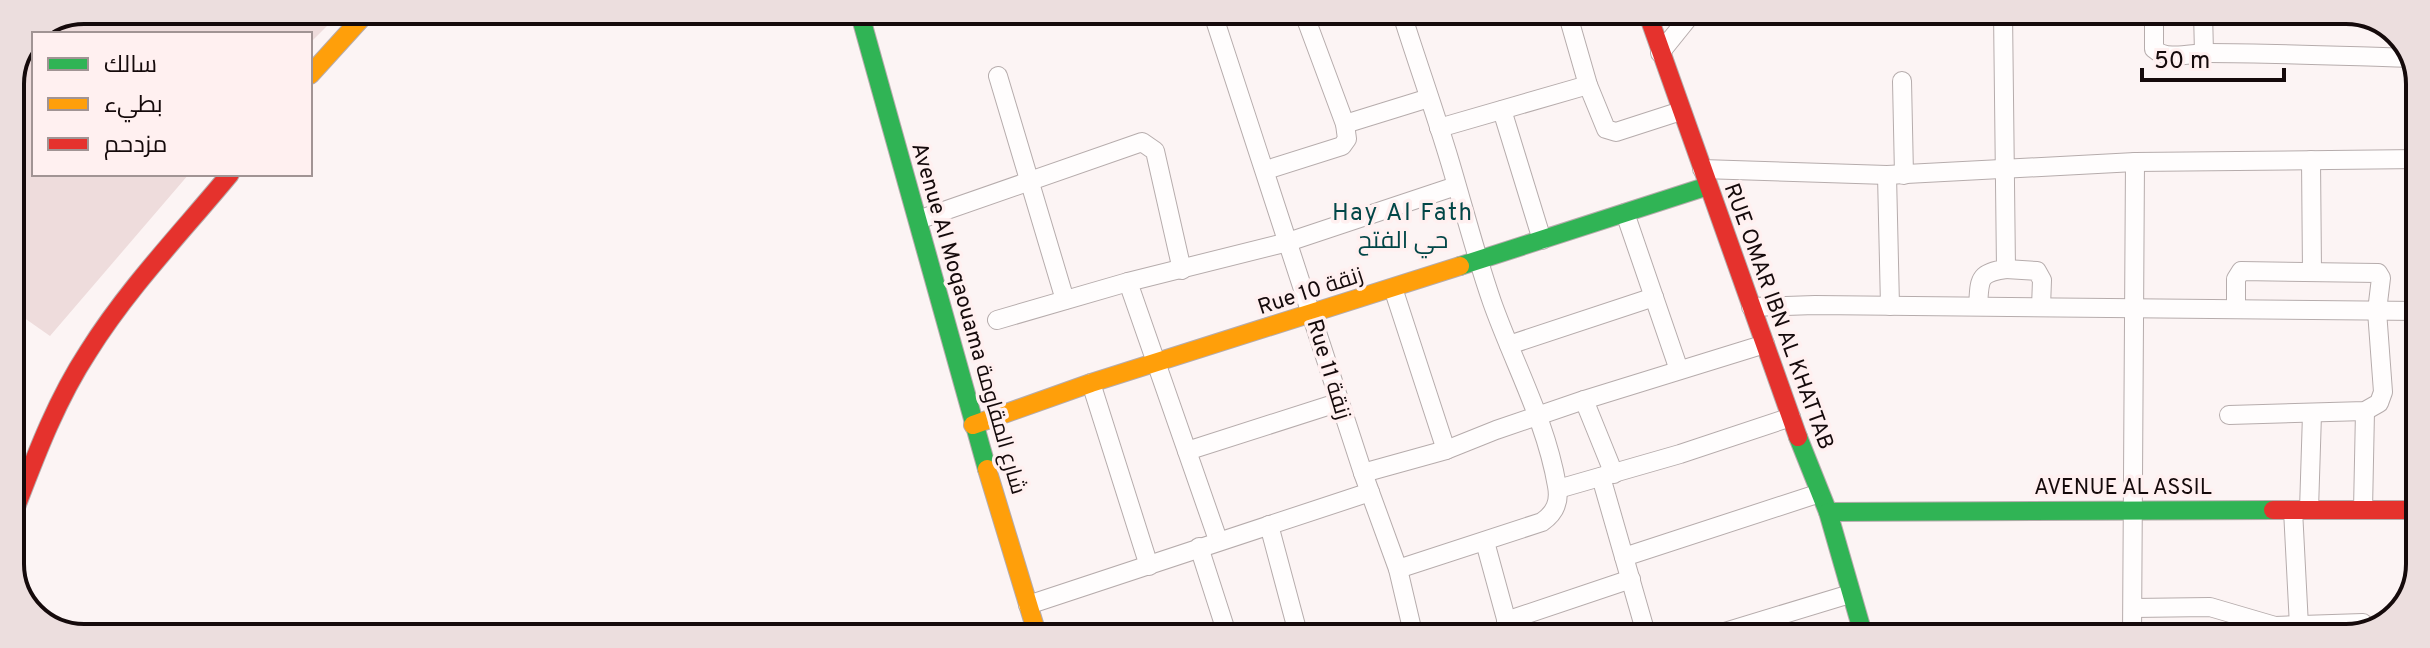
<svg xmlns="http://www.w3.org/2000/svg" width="2430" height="648" viewBox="0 0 2430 648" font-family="Overpass,Cairo,sans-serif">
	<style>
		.green { fill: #eedcdc }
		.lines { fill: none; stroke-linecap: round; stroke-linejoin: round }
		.street-casing { stroke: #b6acac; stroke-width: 20 }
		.fast-casing { stroke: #b6acac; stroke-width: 20 }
		.slow-casing { stroke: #b6acac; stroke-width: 20 }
		.jam-casing { stroke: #b6acac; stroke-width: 20 }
		.street { stroke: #fffdfd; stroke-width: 18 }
		.fast { stroke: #30b455; stroke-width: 18 }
		.slow { stroke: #ff9f0a; stroke-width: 18 }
		.jam { stroke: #e5322d; stroke-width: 18 }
		.labels { text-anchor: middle; stroke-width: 7; stroke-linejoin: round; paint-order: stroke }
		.street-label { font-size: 22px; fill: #150a0b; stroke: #fff0f0 }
		.neighbourhood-label { font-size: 24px; letter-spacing: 2px; fill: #024647; stroke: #fff0f0 }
		.rim { fill: none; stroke: #150a0b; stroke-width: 4 }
	</style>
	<rect width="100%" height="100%" fill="#fcf4f4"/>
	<polygon class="green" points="84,10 343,10 310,43 310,34 34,34 34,174 189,174 50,336 10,308 10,84 32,31"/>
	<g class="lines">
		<g class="street-casing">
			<g id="street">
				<polyline points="1212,11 1363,473 1398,569 1414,637"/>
				<polyline points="1567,12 1588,85 1606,129 1616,132 1681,111"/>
				<path d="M 2154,12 L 2154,49 C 2167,61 2191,53 2208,53 C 2275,53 2343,56 2411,58"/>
				<polyline points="2203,12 2204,53"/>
				<polyline points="1660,53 1693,12"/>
				<polyline points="998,76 1065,300"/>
				<polyline points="1902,81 1904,175"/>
				<polyline points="1502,110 1542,240"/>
				<polyline points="1345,124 1429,98"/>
				<polyline points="1439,128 1588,85"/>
				<polyline points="2311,160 2312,272"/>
				<polyline points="1702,169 1887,175 2135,162 2419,159"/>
				<polyline points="1266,170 1342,146 1347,139 1345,124 1303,11"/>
				<polyline points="1887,175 1890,306"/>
				<polyline points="1625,213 1679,370"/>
				<polyline points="918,220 1142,142 1155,151 1182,270"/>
				<polyline points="2006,269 2037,271 2042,280 2041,307"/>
				<polyline points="1128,282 1218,540"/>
				<polyline points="1393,288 1446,450"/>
				<path d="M 1978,306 C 1980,280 1977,273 2006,269 L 2003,12"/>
				<polyline points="1751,307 1815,305 2419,311"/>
				<polyline points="997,320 1128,282 1288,242 1456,186"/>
				<polyline points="1509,345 1654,297"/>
				<polyline points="1091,383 1149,566"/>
				<polyline points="1584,400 1614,474"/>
				<polyline points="2229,415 2365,411 2379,403 2383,392 2377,311 2381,278 2378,273 2241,271 2236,279 2236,309"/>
				<polyline points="1187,451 1340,402"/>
				<polyline points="1363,473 1446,450 1496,430 1584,400 1765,344"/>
				<polyline points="1601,477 1647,637"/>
				<polyline points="1558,489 1680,454 1791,417"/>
				<polyline points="2293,510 2299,626"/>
				<polyline points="2309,510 2312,414"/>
				<polyline points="2363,510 2365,411"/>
				<polyline points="1269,525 1299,637"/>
				<polyline points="1485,542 1511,637"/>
				<polyline points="1199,547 1228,637"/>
				<polyline points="1624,557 1820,493"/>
				<path d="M 1398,569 L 1542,522 C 1555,513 1560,502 1557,486 C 1546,421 1514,364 1492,302 C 1476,256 1464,209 1450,162 C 1435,112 1417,62 1401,11"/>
				<polyline points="1028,605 1370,492"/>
				<polyline points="2133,608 2210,607 2275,626 2363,623"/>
				<polyline points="1506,621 1631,579"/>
				<polyline points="1708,637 1850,594"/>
				<polyline points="2132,638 2135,162"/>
			</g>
		</g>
		<g class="fast-casing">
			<g id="fast">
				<polyline points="859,11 987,469"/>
				<polyline points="1460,266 1708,186"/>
				<polyline points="1798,437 1828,512 1864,637"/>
				<polyline points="1828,512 2273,510"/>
			</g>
		</g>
		<g class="slow-casing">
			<g id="slow">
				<polyline points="310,75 369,10"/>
				<polyline points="973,425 1091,383 1460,266"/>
				<polyline points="987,469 1038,637"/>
			</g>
		</g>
		<g class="jam-casing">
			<g id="jam">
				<polyline points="1647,12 1798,437"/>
				<polyline points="2273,510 2418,510"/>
				<path d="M 11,520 C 33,463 54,404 88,352 C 128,288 182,232 230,174"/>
			</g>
		</g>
		<use href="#street" class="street"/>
		<use href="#fast" class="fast"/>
		<use href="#slow" class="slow"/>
		<use href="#jam" class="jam"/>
	</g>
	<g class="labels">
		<g class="street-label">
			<text transform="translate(1310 290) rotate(-18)" y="8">Rue 10 زنقة</text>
			<text transform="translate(1780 316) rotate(70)" y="8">RUE OMAR IBN AL KHATTAB</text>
			<text transform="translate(970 318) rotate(74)" y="8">Avenue Al Moqaouama شارع المقاومة</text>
			<text transform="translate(1330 369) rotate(73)" y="8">Rue 11 زنقة</text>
			<text x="2123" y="494">AVENUE AL ASSIL</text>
		</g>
		<g class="neighbourhood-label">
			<text x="1403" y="220">Hay Al Fath<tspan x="1403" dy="28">حي الفتح</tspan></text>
		</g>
	</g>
	<path d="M0 0H2430V648H0ZM84 24H2346A60 60 0 0 1 2406 84V564A60 60 0 0 1 2346 624H84A60 60 0 0 1 24 564V84A60 60 0 0 1 84 24Z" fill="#ecdede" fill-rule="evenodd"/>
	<path class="rim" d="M84 24H2346A60 60 0 0 1 2406 84V564A60 60 0 0 1 2346 624H84A60 60 0 0 1 24 564V84A60 60 0 0 1 84 24Z"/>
	<rect x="32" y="32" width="280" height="144" fill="#fff0f0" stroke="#a19494" stroke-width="2"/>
	<rect x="48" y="58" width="40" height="12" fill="#30b455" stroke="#a19494" stroke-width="2"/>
	<text x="104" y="72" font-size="24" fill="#150a0b">سالك</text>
	<rect x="48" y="98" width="40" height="12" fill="#ff9f0a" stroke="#a19494" stroke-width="2"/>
	<text x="104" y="112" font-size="24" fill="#150a0b">بطيء</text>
	<rect x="48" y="138" width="40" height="12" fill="#e5322d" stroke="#a19494" stroke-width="2"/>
	<text x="104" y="152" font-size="24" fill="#150a0b">مزدحم</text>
	<path d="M2142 68v12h142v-12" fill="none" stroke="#150a0b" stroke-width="4"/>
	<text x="2154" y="68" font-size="24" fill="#150a0b" stroke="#fff0f0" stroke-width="6" paint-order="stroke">50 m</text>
</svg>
